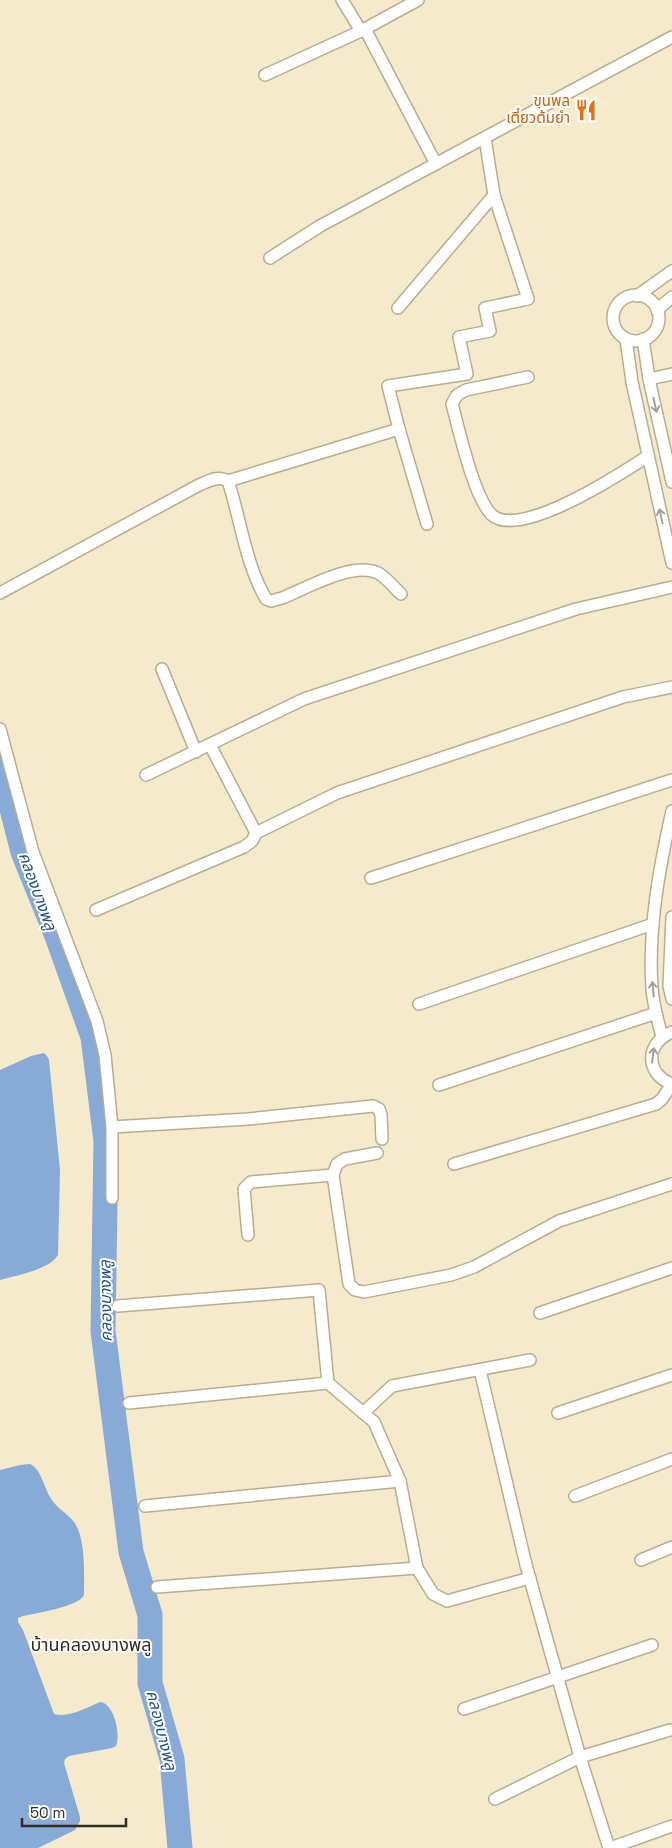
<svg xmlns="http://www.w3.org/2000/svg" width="672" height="1848" viewBox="0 0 672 1848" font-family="'Space Grotesk','Noto Sans Thai',sans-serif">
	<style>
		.water { fill: #88aad7 }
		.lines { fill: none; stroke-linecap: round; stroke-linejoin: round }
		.river { stroke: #88aad7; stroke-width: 25 }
		.street-casing { stroke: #b7ad8f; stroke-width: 14 }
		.street { stroke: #fff; stroke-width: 11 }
		.oneway { stroke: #a2a09b }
		.labels { text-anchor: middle; stroke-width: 4; stroke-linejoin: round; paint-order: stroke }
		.food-label { font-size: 15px; fill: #c56008; stroke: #fff; text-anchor: end }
		.water-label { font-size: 16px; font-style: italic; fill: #224f86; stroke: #fff }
		.quarter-label { font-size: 18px; fill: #312d21; stroke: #fff }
	</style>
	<rect width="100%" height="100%" fill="#f5eacb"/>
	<g class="water">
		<path d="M 44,1053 L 47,1056 L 49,1060 L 60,1170 L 58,1255 C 49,1270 17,1275 0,1280 L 0,1070 L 31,1056 Z"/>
		<path d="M 30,1464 C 41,1469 44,1487 50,1497 C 55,1507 67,1513 74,1522 C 86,1538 84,1575 84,1595 C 78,1607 36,1613 23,1616 L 18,1618 L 18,1622 L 23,1630 L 54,1714 C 69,1718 86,1708 100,1702 C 114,1703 121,1734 116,1746 L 112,1748 L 69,1756 L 65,1759 L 64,1763 L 80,1817 L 80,1821 L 75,1830 L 38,1848 L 0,1848 L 0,1470 L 20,1465 Z"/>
	</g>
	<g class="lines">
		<polyline class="river" points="0,762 23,852 57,936 93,1037 106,1141 103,1331 131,1552 150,1615 150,1683 172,1759 180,1848"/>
		<g class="street-casing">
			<g id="street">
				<polyline points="342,0 361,31"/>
				<polyline points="365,29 436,164"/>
				<polyline points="265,75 361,31 418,0"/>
				<polyline points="270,258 320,226 672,37"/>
				<circle cx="636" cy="318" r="23"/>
				<polyline points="637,296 672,271"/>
				<polyline points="398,308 494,195 485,138"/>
				<polyline points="657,310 672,297"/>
				<polyline points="626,339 632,382 672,563"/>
				<polyline points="643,339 649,379 672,482"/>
				<path d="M 528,377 L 466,390 L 457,395 L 452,404 C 459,430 474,498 492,515 C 520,540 622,473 648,456"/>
				<polyline points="649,379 672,374"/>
				<polyline points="399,429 427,524"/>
				<polyline points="228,481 399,429 388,386 467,374 459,337 490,331 485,308 528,299 494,195"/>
				<path d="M 0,593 L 199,485 C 209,481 218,475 228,481 C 241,520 245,563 266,599 L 271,601 L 282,598 C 307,588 353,561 378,573 C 386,577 394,588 401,594"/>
				<polyline points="162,669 196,752"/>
				<polyline points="0,729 33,852 97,1021 105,1055 112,1127 112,1198"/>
				<polyline points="146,775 304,699 576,609 672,587"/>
				<polyline points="256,833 337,793 623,697 672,687"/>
				<polyline points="371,878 672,780"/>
				<polyline points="96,910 244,847 252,841 256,833 210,745"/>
				<polyline points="672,917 669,986 672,999"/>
				<polyline points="419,1004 653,924"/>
				<path d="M 672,1032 C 645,1043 645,1074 672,1084"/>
				<path d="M 662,1037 C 658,1021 653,1004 652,988 C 648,929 659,869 672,811"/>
				<polyline points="439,1085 656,1013"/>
				<polyline points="112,1127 248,1119 373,1106 379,1109 381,1115 382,1139"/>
				<polyline points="377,1153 345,1159 337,1164 333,1175 349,1284 355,1290 364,1292 451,1275 474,1267 559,1221 672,1184"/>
				<polyline points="454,1164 656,1104 662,1099 672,1084"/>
				<polyline points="248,1235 244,1189 251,1182 333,1175"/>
				<polyline points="118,1306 319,1290 328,1383 374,1422 400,1481 417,1568 433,1594 447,1601 530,1578"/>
				<polyline points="540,1313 672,1268"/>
				<polyline points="480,1370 526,1565 580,1757 609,1848"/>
				<polyline points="129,1403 328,1383"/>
				<polyline points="363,1413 392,1386 530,1360"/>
				<polyline points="558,1413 672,1375"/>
				<polyline points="575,1496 672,1459"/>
				<polyline points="145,1506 400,1481"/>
				<polyline points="641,1560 672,1547"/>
				<polyline points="157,1587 417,1568"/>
				<polyline points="464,1709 652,1645"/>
				<polyline points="495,1799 580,1757 670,1730"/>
				<polyline points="610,1848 672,1826"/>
			</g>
		</g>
		<use href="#street" class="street"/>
	</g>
	<defs><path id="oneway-shaft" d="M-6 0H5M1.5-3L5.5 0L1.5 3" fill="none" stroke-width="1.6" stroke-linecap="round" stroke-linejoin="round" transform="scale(1.25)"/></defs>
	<g class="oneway">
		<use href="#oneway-shaft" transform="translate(655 405) rotate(78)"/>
		<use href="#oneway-shaft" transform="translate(661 516) rotate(-102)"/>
		<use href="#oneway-shaft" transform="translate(653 989) rotate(-95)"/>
		<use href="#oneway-shaft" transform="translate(653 1055) rotate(-83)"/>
	</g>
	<defs>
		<g id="restaurant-bare" transform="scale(1.725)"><path d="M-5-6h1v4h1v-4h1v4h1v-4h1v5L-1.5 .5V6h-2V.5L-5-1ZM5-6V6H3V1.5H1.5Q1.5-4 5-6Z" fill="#e8710a" stroke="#fff" stroke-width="2.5" paint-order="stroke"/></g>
	</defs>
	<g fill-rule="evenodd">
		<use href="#restaurant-bare" x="586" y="110"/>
	</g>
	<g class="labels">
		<g class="food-label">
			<text x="570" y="106">ขุนพล<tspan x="570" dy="17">เตี๋ยวต้มยำ</tspan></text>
		</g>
		<g class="water-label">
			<text transform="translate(38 891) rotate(70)" y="6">คลองบางพลู</text>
			<text transform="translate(105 1301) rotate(-91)" y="6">คลองบางพลู</text>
			<text transform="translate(162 1730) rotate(76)" y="6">คลองบางพลู</text>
		</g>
		<g class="quarter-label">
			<text x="91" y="1651">บ้านคลองบางพลู</text>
		</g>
	</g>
	<path d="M22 1818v8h104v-8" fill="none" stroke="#312d21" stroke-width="2.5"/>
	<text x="30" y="1818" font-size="15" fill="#312d21" stroke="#ffffff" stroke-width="4" paint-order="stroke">50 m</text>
</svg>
